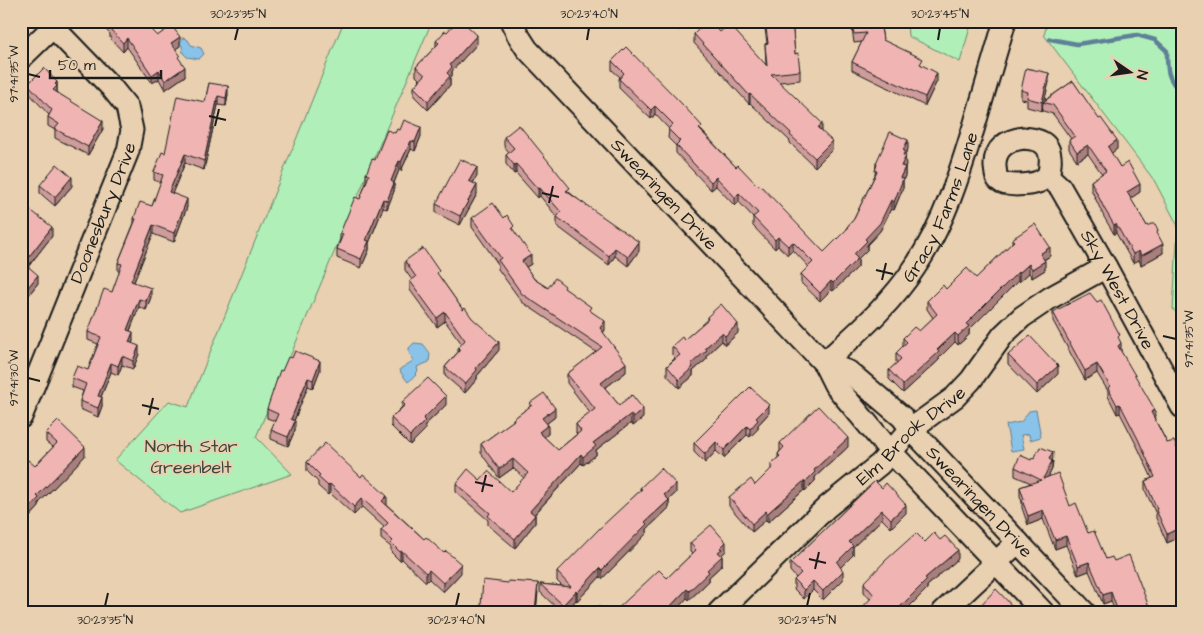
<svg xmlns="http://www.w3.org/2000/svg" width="1203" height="633" viewBox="0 0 1203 633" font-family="'Architects Daughter',sans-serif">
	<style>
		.green { fill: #b0f0b8; stroke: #66866a }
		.water { fill: #8ac3e9; stroke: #5e8097 }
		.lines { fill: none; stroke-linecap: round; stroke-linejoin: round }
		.stream { stroke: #5e8097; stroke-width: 4.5 }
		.minor-casing { stroke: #1c1c1c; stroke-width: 25 }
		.minor { stroke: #e8d0b0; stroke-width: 21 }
		.wall { fill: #ce9c9a; stroke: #1c1c1c }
		.shaded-wall { fill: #a87f7d; stroke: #1c1c1c }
		.building { fill: #f0b5b3; stroke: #1c1c1c }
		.ticks { fill: none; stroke: #1c1c1c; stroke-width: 2 }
		.labels { text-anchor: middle; stroke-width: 4; stroke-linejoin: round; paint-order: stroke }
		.street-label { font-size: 18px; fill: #1c1c1c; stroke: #e8d0b0 }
		.park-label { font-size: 18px; fill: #3a463b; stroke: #e8d0b0 }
		.neatline { fill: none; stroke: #1c1c1c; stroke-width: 2 }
		.ticks-label { font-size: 12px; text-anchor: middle; fill: #1c1c1c }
	</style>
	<rect width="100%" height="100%" fill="#e8d0b0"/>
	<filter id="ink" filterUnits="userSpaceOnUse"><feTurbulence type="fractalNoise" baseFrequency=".02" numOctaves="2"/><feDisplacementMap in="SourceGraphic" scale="10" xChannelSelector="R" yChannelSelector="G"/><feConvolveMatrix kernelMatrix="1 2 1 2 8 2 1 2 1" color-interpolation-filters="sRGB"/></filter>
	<g filter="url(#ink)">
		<g class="green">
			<polygon points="344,21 432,21 256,437 292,474 180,513 115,460 169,401 188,407"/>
			<polygon points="907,21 972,21 960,62 908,36"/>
			<polygon points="1048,21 1162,21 1182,29 1182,319 1173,309 1178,226 1154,180 1044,35"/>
		</g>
		<g class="water">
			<polygon points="183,37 188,40 191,45 201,48 204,54 199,59 187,57 183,53 182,46 180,43"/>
			<polygon points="414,343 423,344 430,353 429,362 417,367 418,371 415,374 416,375 408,382 401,373 400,369 413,361 413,359 409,353 409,348"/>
			<polygon points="1036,410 1041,437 1030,440 1029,434 1021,435 1024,449 1011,451 1006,425 1021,422 1029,411"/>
		</g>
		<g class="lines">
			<path class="stream" d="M 1050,39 L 1077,44 L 1137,35 L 1155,40 L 1167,51 C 1167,71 1167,79 1182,93"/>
			<g class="minor-casing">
				<g id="minor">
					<path id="s1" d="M 511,21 L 518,35 L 527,49 L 824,363 L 835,385 L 891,452 L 1043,612"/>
					<polyline points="21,58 59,21"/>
					<path d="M 1024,138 C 1029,139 1036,139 1041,142 C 1053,148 1051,165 1048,176 C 1045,178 1041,181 1038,182 C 1030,185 1006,187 1000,181 C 995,178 996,172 995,167 C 994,148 1007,140 1024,138 Z"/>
					<path id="s2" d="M 1048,176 L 1060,187 L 1106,267 L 1182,407"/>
					<path id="s3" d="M 824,363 C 857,333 891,304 915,267 C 944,224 960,173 975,123 C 985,89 995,55 1005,21"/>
					<path id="s4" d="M 824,363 L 849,372 L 902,417 L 911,429 L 1084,612"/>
					<path id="s5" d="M 21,417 L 128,151 L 132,130 L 127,107 L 111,87 L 53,27"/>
					<path id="s6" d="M 719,612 L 827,507 L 880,464 L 911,429 L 955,397 L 971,380 L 1003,335 L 1022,317 L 1050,298 L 1106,267"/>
					<polyline points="943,612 1018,542"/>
				</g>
			</g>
			<use href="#minor" class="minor"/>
		</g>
		<g class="wall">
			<polygon points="100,21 142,21 157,36 180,46 175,49 185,76 165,90 159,79 152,83 127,47 123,52 110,38 110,34 100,24"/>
			<polygon points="676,21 701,21 679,30"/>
			<polygon points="764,21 792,21 795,54 800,71 800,80 779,82 822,132 832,150 815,167 790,143 790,141 750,103 749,104 694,43 694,34 720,32 766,65 765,44 767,43"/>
			<polygon points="851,21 880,21 883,40 923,66 937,81 925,106 852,70 852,62 862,42 854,43"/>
			<polygon points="447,32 477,44 452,71 452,76 450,78 450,85 428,110 414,96 414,87 420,80 416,76 416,67 436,46 436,41"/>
			<polygon points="612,61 702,131 736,167 758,186 824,252 847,229 847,227 854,219 875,175 876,163 908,149 905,154 905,176 903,180 903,188 894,210 891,209 880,231 867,245 867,250 858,259 858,267 833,291 831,290 820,301 801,283 801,274 809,267 793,250 788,255 778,246 775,249 753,226 753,217 739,202 735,206 716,186 711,190 676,153 676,146 668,138 669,129 655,114 651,119 619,88 619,79 620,77 612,70"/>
			<polygon points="1073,81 1117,149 1111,153 1120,167 1140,192 1130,198 1147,226 1158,236 1163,253 1141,265 1139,260 1133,263 1116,233 1114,234 1104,217 1091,189 1091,181 1102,174 1088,154 1077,161 1069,149 1069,140 1071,139 1053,114 1043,111 1043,108 1042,111 1027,107 1027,100 1021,99 1021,90 1049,82 1044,101"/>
			<polygon points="57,82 57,92 103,129 88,155 55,138 55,130 48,126 48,117 49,115 28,92 28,84"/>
			<polygon points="209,83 228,95 226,106 218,105 204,170 185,163 172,193 187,207 174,242 153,234 134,282 151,297 146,310 139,307 130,331 133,341 132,343 139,354 133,369 122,365 118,375 111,372 101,397 102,406 98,417 80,409 80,401 83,391 72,387 72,378 88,370 98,344 88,340 88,332 112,292 120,272 118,271 118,263 134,223 134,218 152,206 161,183 154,180 154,172 165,153 205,102"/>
			<polygon points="395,133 421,136 415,151 411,149 401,171 399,170 394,183 394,191 387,209 383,208 369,243 369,250 361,268 337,258 337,249 340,240 340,233 360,199 366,183 366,174"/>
			<polygon points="504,137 639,251 628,266 615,256 609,265 557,226 557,217 540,196 538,198 516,173 514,174 506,164 506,155 509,152 504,146"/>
			<polygon points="477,176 473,183 477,194 460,225 436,213 436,204"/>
			<polygon points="40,185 72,186 55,206 40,193"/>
			<polygon points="21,207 52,236 28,267 38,283 21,305 21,234 22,232 21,231"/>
			<polygon points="472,218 514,231 531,264 526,267 534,279 548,288 565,289 591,311 605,330 603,333 626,372 605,388 619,405 643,418 633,426 631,423 618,433 596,450 596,455 583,465 581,463 535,514 535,523 515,548 488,525 488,520 456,492 456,484 480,480 511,492 524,478 513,468 499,478 481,453 481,444 513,421 513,419 530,407 530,403 555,417 547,423 548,434 544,437 558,450 577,434 576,433 576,424 590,413 567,383 567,374 596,352 522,302 498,269 498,264 472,227"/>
			<polygon points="1012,239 1050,256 1044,260 1045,270 1032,278 1029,273 1019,282 1018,281 969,330 969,335 958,345 955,342 939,358 939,360 903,393 889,379 889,370 897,363 896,362 896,353 903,347 903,338 919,331 933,318 927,309 927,301 946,289 976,278 1012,243"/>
			<polygon points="405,261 439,276 463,310 472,318 499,350 477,376 477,379 465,393 445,376 445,367 458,352 458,348 462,344 445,321 437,327 410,290 410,281 412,280 405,270"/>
			<polygon points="1053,312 1120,341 1121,352 1167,443 1182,460 1182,549 1177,538 1167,543 1156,518 1156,514 1145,490 1145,481 1152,478 1138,448 1120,413 1117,414 1108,396 1108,391 1097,373 1085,380 1053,321"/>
			<polygon points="707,317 738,333 725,345 722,341 707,355 707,359 693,371 693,376 679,388 667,375 667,366 675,358 672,355 672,346 684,340 707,320"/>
			<polygon points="1182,343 1182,358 1179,353 1179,344"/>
			<polygon points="1008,355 1058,374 1037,394 1008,364"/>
			<polygon points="320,370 313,388 308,386 294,421 295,430 288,446 271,439 271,430 275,421 267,418 267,409 282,371"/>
			<polygon points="402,402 446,405 425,425 425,430 410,445 391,426 391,418 402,407"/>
			<polygon points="769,413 758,425 758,429 750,437 747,435 724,458 716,451 705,463 694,452 694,443"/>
			<polygon points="46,433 85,456 39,503 39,507 21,526 21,467 35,466 53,447 46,442"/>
			<polygon points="780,443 848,447 815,477 815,481 805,491 804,490 768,522 766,520 752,532 729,506 729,497 755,485 771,469 771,464 778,458 778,454 780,451"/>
			<polygon points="1034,459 1053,461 1052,469 1048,477 1070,506 1088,533 1106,559 1114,561 1151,612 1115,612 1111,601 1103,604 1089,571 1078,575 1066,545 1055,549 1043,519 1028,525 1022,508 1022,502 1020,496 1020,487 1031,483 1015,476 1015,467"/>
			<polygon points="307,462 387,505 461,573 443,592 429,579 426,582 402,559 400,561 391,552 391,547 381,539 381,530 384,527 362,507 354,515 330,493 328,495 318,486 318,482 307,471"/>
			<polygon points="875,481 906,513 891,528 882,519 853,547 853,555 840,567 843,580 823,600 813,590 804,599 794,589 794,580 796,578 790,571 790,563"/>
			<polygon points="640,488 676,493 669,499 669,508 647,529 647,533 602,579 600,577 577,601 576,600 565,612 561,612 540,592 540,584 562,586 557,581 557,572 640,491"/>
			<polygon points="925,542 958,559 927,586 927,589 870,599 864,592 864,583"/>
			<polygon points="690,543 726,551 722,555 722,565 709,577 709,581 689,600 687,598 674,612 614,612 667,578 692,554 690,552"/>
			<polygon points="538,592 536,612 481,612 481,606"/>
		</g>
		<g class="shaded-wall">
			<polygon points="589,21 601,21 589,24"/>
			<polygon points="679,21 701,21 679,30"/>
			<polygon points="477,35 477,44 452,71 452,76 450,78 450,85 428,110 428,101 447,73 450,65"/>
			<polygon points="180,37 180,46 171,52 171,43"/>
			<polygon points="127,38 127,47 123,52 123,43"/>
			<polygon points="185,67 185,76 165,90 165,81"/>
			<polygon points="159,70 159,79 152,83 152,75"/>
			<polygon points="937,73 937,81 925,106 925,97"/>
			<polygon points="1049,73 1049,82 1044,103 1043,102 1042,111 1042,102"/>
			<polygon points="57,82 57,95 53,90 55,84"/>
			<polygon points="228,86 228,95 226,106 226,98"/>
			<polygon points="750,94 750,103 749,104 749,95"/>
			<polygon points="218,96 218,105 204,170 204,161"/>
			<polygon points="655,106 655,114 651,119 651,110"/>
			<polygon points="103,121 103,129 88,155 88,147"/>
			<polygon points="822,123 822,132 818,128"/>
			<polygon points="421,127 421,136 415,151 415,142"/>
			<polygon points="908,140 908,149 905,154 906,165 901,175 903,150"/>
			<polygon points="1117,140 1117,149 1108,156 1108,147"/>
			<polygon points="25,141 25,150 21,154 21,145"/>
			<polygon points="411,141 411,149 401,171 401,162"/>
			<polygon points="832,141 832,150 815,167 815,158"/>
			<polygon points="1088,145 1088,154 1077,161 1077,152"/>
			<polygon points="185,154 185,163 169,201 169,192"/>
			<polygon points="399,161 399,170 391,190 391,181"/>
			<polygon points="516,164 516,173 514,174 514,165"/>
			<polygon points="477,167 477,176 469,190 469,181"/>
			<polygon points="905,167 905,176 903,180 903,188 894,210 894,202 900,178"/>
			<polygon points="72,177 72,186 55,206 55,197"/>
			<polygon points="716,177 716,186 711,190 711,182"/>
			<polygon points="394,183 394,191 387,209 387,201"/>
			<polygon points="1140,184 1140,192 1127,201 1127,192"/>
			<polygon points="477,185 477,194 460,225 460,216"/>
			<polygon points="540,188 540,196 538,198 538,189"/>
			<polygon points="739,193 739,202 735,206 735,197"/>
			<polygon points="187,199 187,207 174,242 174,233"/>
			<polygon points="383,199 383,208 369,243 369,250 361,268 361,259 366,240"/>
			<polygon points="891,200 891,209 880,231 867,245 867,250 858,259 858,267 833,291 833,283 854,254"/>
			<polygon points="1116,224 1116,233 1114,234 1114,225"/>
			<polygon points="153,225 153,234 131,289 131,281"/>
			<polygon points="52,227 52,236 24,272 24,263"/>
			<polygon points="778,237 778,246 775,249 775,240"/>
			<polygon points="639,242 639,251 628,266 628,257"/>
			<polygon points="793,242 793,250 788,255 788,246"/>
			<polygon points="1163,244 1163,253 1141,265 1141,256"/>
			<polygon points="1050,247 1050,256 1040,262 1040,254"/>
			<polygon points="615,248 615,256 609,265 609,256"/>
			<polygon points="1139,251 1139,260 1133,263 1133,254"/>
			<polygon points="531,255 531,264 522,270 522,261"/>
			<polygon points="1045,261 1045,270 1032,278 1032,269"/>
			<polygon points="1029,264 1029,273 1019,282 1019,273"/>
			<polygon points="1018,272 1018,281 969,330 969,335 958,345 958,336 966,324"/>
			<polygon points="38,275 38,283 21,305 21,296"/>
			<polygon points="831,281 831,290 820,301 820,293"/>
			<polygon points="151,288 151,297 146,310 146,301"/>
			<polygon points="139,299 139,307 127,338 127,330"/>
			<polygon points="445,312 445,321 437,327 437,318"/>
			<polygon points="605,321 605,330 600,337 600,328"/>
			<polygon points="738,324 738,333 725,345 725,336"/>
			<polygon points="133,332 133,341 129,350 129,342"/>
			<polygon points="722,333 722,341 707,355 707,359 693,371 693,376 679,388 679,380 691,364 705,348"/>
			<polygon points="955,333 955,342 939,358 939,360 903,393 903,385"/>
			<polygon points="499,342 499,350 477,376 477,379 465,393 465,384 476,368"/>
			<polygon points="1121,343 1121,352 1118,346"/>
			<polygon points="139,346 139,354 133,369 133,361"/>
			<polygon points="122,356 122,365 118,375 118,366"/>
			<polygon points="320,361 320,370 313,388 313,380"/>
			<polygon points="111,363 111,372 98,404 98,396"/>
			<polygon points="626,363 626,372 601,391 601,383"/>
			<polygon points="1097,364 1097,373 1085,380 1085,371"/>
			<polygon points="1058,366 1058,374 1037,394 1037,385"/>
			<polygon points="308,378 308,386 291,428 291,419"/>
			<polygon points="446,396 446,405 425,425 425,430 410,445 410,436 423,419"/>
			<polygon points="102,397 102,406 98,417 98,408"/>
			<polygon points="1120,404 1120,413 1117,414 1117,405"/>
			<polygon points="769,405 769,413 758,425 758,429 750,437 750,429 756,418"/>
			<polygon points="555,408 555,417 542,427 542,418"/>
			<polygon points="643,409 643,418 633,426 633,418"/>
			<polygon points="1155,410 1155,419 1151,421 1151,412"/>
			<polygon points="631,414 631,423 596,450 596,455 583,465 583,457 593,443 618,424"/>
			<polygon points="295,421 295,430 288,446 288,437"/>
			<polygon points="548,425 548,434 539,441 539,432"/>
			<polygon points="747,426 747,435 724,458 724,450"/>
			<polygon points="848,438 848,447 815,477 815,481 805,491 805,482 814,470"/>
			<polygon points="716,442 716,451 705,463 705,454"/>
			<polygon points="85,447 85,456 39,503 39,507 21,526 21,517 37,496"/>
			<polygon points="1053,452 1052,469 1043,488 1043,479 1049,459"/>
			<polygon points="581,454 581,463 530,519 530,511"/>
			<polygon points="513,459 513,468 499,478 499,469"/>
			<polygon points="804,481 804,490 768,522 768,513"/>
			<polygon points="330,484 330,493 328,495 328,486"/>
			<polygon points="676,484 676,493 664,504 664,495"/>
			<polygon points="387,496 387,505 382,510 382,501"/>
			<polygon points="362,498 362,507 354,515 354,507"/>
			<polygon points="669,500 669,508 647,529 647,533 602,579 602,570 645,522"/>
			<polygon points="906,505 906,513 891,528 891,519"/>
			<polygon points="882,510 882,519 853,547 853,555 837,571 837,562 849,542"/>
			<polygon points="1043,510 1043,519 1028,525 1028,516"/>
			<polygon points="766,511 766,520 752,532 752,524"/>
			<polygon points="535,515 535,523 515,548 515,539"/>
			<polygon points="1177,529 1177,538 1167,543 1167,534"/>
			<polygon points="1066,536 1066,545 1055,549 1055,540"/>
			<polygon points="726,542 726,551 722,555 722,565 709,577 709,581 689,600 689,591 707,570 718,552 720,548"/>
			<polygon points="958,550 958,559 927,586 927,589 904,612 895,612 925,578"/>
			<polygon points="402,551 402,559 400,561 400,552"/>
			<polygon points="1089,562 1089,571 1078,575 1078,566"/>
			<polygon points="461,564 461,573 443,592 443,583"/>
			<polygon points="600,568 600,577 577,601 577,593"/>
			<polygon points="429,570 429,579 426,582 426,573"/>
			<polygon points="843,571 843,580 823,600 823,591"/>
			<polygon points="813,581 813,590 804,599 804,590"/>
			<polygon points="538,583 536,612 535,612"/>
			<polygon points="687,589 687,598 674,612 665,612"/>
			<polygon points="576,591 576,600 565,612 563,612 563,605"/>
			<polygon points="1111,592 1111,601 1103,604 1103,595"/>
		</g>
		<g class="building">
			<polygon points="105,21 142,21 157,36 172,26 180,37 171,43 180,55 178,57 185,67 165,81 159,70 152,75 127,38 123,43 110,29 111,27"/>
			<polygon points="457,21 462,21 477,35 450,65 452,67 447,73 450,76 428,101 414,87 425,75 416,67 439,43 436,41 445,31 447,32"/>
			<polygon points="707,21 710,21 720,32 729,24 767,66 765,44 768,43 765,21 792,21 795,54 798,53 800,71 771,74 822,123 818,128 832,141 815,158 790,135 791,133 750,94 749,95 694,34"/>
			<polygon points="852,21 880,21 883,40 923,59 920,64 937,73 925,97 852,62 866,33 854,34"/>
			<polygon points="626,47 682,104 702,126 699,129 736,167 738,165 758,186 760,185 824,252 848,228 847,227 854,219 877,171 875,171 877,164 876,163 890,132 908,140 903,150 905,151 903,155 906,156 901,166 905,167 900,178 903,179 894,202 891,200 880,223 865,239 867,241 854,254 858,258 833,283 831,281 820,293 801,274 813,262 793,242 788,246 778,237 775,240 753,217 758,213 739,193 735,197 716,177 711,182 676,145 680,141 668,129 673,124 655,106 651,110 619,79 624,73 612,61"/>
			<polygon points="44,68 57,82 55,84 57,86 53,90 103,121 88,147 55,129 59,124 48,117 52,110 28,84"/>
			<polygon points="1026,68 1049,73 1042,102 1027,98 1028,92 1021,90"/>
			<polygon points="1073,81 1099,119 1101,118 1117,140 1108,147 1120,167 1128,162 1140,184 1127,192 1147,226 1151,224 1155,224 1158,230 1157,233 1163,244 1141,256 1139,251 1133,254 1116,224 1114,225 1104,208 1091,181 1106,171 1088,145 1077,152 1069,140 1075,136 1053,105 1043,102"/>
			<polygon points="209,83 228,86 226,98 218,96 204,161 185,154 169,192 187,199 174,233 153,225 131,281 151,288 146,301 139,299 127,330 133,332 129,342 139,346 133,361 122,356 118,366 111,363 98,396 102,397 98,408 80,401 86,384 72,378 77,366 88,370 101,337 88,332 104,289 112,292 122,264 118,263 136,219 134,218 140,202 152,206 163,175 154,172 162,152 165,153 177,96 205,102"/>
			<polygon points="404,120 421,127 415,142 411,141 401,162 399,161 391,181 394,183 387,201 383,199 366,240 369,241 361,259 337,249 343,234 340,233 355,197 360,199 369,175 366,174 372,159 375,160 387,130 395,133 397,129 400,130"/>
			<polygon points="519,125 570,188 566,191 639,242 628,257 615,248 609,256 557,217 561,212 540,188 538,189 516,164 514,165 506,155 514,148 504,137"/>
			<polygon points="21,138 25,141 21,145"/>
			<polygon points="460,159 477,167 469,181 477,185 460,216 436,204"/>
			<polygon points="57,164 72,177 55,197 40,185"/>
			<polygon points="493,203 504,218 507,215 514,226 512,228 531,255 522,261 534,279 548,288 555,278 565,286 564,288 591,307 589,310 605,321 600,328 626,363 601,383 619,405 632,395 643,409 633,418 631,414 618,424 593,443 596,446 583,457 581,454 530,511 535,515 515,539 488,516 490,513 456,484 468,469 480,480 488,471 511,492 528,473 513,459 499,469 481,444 514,420 513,419 532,405 530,403 544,393 555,408 542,418 548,425 539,432 558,450 581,431 576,424 595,409 567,374 602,347 522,294 498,260 501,258 472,218"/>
			<polygon points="23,204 52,227 24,263 38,275 21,296 21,234 26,227 21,223 21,207"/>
			<polygon points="1035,224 1050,247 1040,254 1045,261 1032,269 1029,264 1019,273 1018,272 966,324 969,326 958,336 955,333 937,350 939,352 903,385 889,370 901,359 896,353 907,342 903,338 914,327 919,331 937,314 927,301 943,285 946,289 967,268 976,278 1014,241 1012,239"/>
			<polygon points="423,248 439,271 437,273 463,310 465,308 472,318 499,342 476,368 477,370 465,384 445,367 460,350 458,348 465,340 445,312 437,318 410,281 416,277 405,261"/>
			<polygon points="1090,293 1097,302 1101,300 1120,335 1118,337 1121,343 1118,346 1155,410 1151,412 1167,443 1174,441 1182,460 1182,540 1177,529 1167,534 1156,510 1157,509 1145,481 1155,477 1138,439 1120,404 1117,405 1108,388 1110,386 1097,364 1085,371 1053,312"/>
			<polygon points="721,304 738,324 725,336 722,333 705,348 707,350 691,364 693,367 679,380 667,366 680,355 672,346 682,337 684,340 708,319 707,317"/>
			<polygon points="1030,336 1058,366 1037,385 1008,355"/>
			<polygon points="1182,343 1182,349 1179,344"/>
			<polygon points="295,351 320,361 313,380 308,378 291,419 295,421 288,437 271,430 278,414 267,409 280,370 282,371 288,357 292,358"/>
			<polygon points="428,378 446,396 423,419 425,421 410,436 391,418 405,405 402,402"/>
			<polygon points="750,387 769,405 756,418 758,420 750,429 747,426 724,450 716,442 705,454 694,443"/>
			<polygon points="818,406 848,438 814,470 815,472 805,482 804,481 768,513 766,511 752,524 729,497 751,479 755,485 773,467 771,464 780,456 778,454 784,447 780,443"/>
			<polygon points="58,421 85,447 37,496 39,498 21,517 21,467 28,460 35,466 57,443 46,433"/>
			<polygon points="325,443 361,477 363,474 387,496 382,501 424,539 426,537 444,553 446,551 461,564 443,583 429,570 426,573 402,551 400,552 391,543 393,541 381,530 388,523 362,498 354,507 330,484 328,486 318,477 320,475 307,462"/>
			<polygon points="1040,447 1053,452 1049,459 1052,461 1043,479 1058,473 1070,506 1076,503 1088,533 1094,531 1106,559 1112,557 1114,561 1129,555 1151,612 1118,612 1111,592 1103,595 1089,562 1078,566 1066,536 1055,540 1043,510 1028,516 1022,500 1024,499 1020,487 1041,480 1015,467 1020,455 1031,460 1032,458 1034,459"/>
			<polygon points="661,468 676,484 664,495 669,500 645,522 647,524 602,570 600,568 577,593 576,591 563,605 540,584 571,587 557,572 600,528 642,489 640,488"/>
			<polygon points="875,481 882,488 886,483 906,505 891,519 882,510 849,542 853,546 837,562 843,571 823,591 813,581 804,590 794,580 801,573 790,563"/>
			<polygon points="711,525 726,542 720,548 722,549 718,552 722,556 707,570 709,572 689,591 687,589 665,612 614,612 659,570 667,578 696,550 690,543"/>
			<polygon points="916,533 925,542 934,533 940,540 945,536 958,550 925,578 927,580 895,612 858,612 874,595 864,583 886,560"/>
			<polygon points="483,580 508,583 508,581 538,583 535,612 481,606"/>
			<polygon points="996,589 1018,612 974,612"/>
			<polygon points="598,606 605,612 593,612"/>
		</g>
	</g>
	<path class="ticks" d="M 235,40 L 238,28M 587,40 L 589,28M 938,40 L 940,28M 28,74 L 40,77M 209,116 L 226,120M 215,126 L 219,109M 542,193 L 559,197M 549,203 L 553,186M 876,270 L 893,274M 882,280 L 886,263M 1163,336 L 1176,339M 28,378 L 40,381M 142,405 L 159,409M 149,415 L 153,398M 475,482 L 493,486M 482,492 L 486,475M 809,559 L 826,563M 815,569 L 819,552M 105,606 L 108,593M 456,606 L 459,593M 807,606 L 810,593"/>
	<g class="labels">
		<g class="street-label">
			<text dy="6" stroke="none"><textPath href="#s1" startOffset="232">Swearingen Drive</textPath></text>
			<text dy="6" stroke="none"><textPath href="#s3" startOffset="198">Gracy Farms Lane</textPath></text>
			<text dy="6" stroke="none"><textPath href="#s5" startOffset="220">Doonesbury Drive</textPath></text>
			<text dy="6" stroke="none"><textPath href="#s2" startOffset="134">Sky West Drive</textPath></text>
			<text dy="6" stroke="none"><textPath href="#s6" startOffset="261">Elm Brook Drive</textPath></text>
			<text dy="6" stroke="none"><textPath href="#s4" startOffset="211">Swearingen Drive</textPath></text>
		</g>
		<g class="park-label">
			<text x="191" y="452">North Star<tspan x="191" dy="21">Greenbelt</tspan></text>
		</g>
	</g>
	<rect width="1203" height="633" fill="none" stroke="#e8d0b0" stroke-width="55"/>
	<g transform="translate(1130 72) rotate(103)" stroke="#e8d0b0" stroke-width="4" paint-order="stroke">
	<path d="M0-4L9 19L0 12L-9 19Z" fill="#1c1c1c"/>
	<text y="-8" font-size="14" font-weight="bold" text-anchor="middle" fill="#1c1c1c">N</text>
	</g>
	<path d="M50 70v8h111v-8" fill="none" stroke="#1c1c1c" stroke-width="2.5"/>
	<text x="58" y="70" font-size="15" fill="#1c1c1c" stroke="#e8d0b0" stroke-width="4" paint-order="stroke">50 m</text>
	<rect x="28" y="28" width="1148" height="578" class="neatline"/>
	<g class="ticks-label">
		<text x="238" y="18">30°23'35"N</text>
		<text x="589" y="18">30°23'40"N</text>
		<text x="940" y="18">30°23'45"N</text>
		<text transform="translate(14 74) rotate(-90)" y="4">97°41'35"W</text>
		<text transform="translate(1189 339) rotate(-90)" y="4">97°41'35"W</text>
		<text transform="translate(14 378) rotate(-90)" y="4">97°41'30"W</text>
		<text x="105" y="624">30°23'35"N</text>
		<text x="456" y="624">30°23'40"N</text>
		<text x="807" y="624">30°23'45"N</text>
	</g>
</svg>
